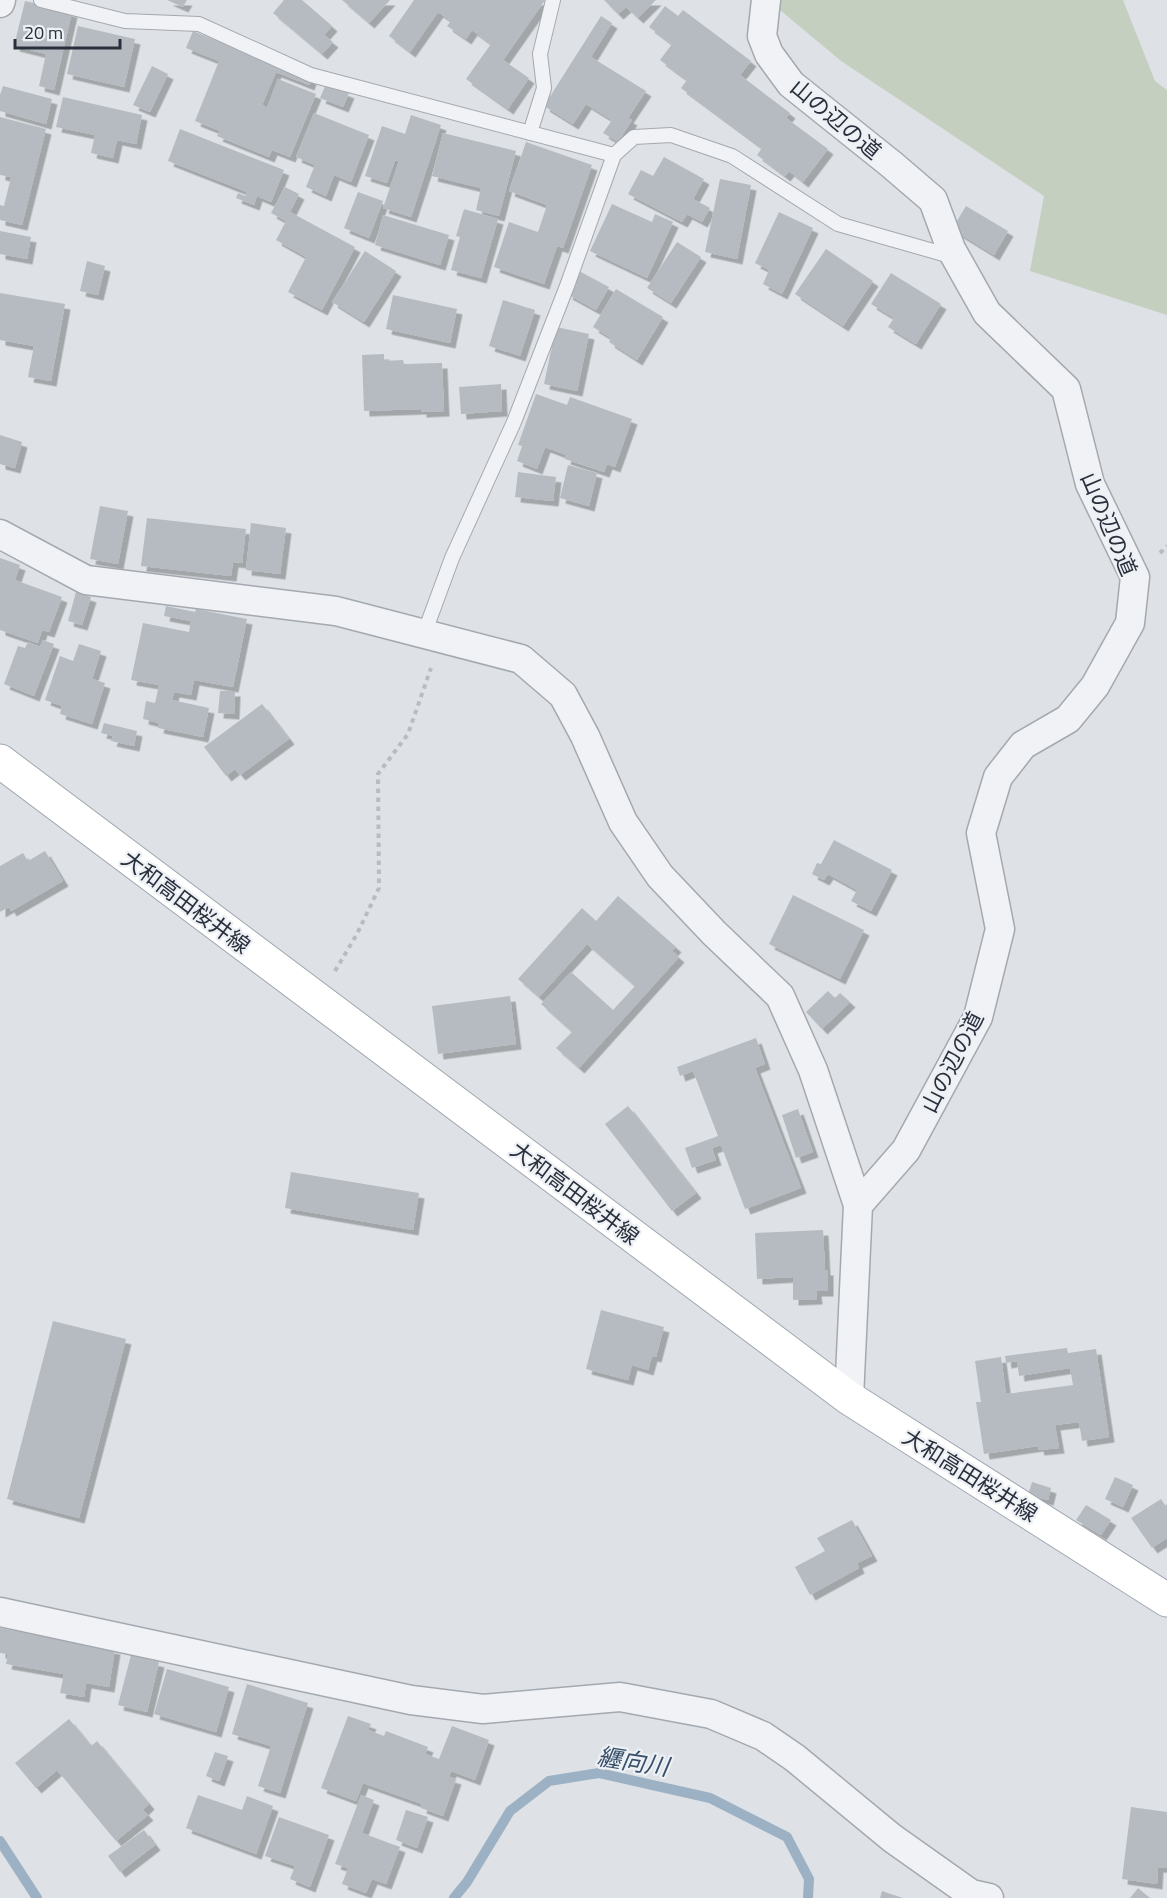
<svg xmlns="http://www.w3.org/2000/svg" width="1167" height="1898" viewBox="0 0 1167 1898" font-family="'Titillium Web','Noto Sans JP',sans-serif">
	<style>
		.green { fill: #c5cfc0 }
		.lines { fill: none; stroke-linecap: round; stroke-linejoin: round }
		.stream { stroke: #9cb1c3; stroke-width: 10 }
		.building { fill: #b6bbc2; filter: url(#shadow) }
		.service-casing { stroke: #a4a9b0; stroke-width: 16 }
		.minor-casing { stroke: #a4a9b0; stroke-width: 31 }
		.primary-casing { stroke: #9fa7b1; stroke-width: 35 }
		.path { stroke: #b8bcc1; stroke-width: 4; stroke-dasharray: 4.5 4.5; stroke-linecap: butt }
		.service { stroke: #f0f2f5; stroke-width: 14 }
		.minor { stroke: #f0f2f5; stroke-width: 28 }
		.primary { stroke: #fff; stroke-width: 33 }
		.labels { text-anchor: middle; stroke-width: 4.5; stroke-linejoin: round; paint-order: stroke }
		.street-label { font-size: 22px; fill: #29303c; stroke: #edf0f4 }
		.water-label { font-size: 24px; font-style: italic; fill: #37506b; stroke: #edf0f4 }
	</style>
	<defs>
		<filter id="shadow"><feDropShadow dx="5.5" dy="5.5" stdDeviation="0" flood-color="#0004"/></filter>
	</defs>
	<rect width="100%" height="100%" fill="#dee2e6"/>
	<polygon class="green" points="768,0 1123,0 1155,81 1167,90 1167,315 1030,271 1044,196 841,61"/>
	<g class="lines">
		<g class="stream">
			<polyline points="0,1841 37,1898"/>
			<polyline points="454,1898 467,1882 510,1811 549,1781 599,1773 710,1798 787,1837 809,1879 808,1898"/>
		</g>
	</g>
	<g class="building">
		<polygon points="167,0 187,0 183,7"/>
		<polygon points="284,0 302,0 332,26 324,35 333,42 322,54 273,13"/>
		<polygon points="342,0 390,0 369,23"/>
		<polygon points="414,0 545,0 503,60 529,78 508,109 466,79 491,44 472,30 466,39 447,26 451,21 438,12 410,52 389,36"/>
		<polygon points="604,0 656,0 638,18 626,7 618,14"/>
		<polygon points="25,1 72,12 54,90 39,86 46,54 14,46"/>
		<polygon points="665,6 678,16 683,10 751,61 740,75 790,113 786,118 828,149 803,182 789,171 785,176 757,155 762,148 681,88 687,80 660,60 672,44 649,27"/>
		<polygon points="601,16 612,23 591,57 646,91 628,118 632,120 618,142 603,133 612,120 586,104 573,124 544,106"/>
		<polygon points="78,26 135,39 124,87 67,74"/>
		<polygon points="193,31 311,79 309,85 276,72 262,105 267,108 278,79 316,94 290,157 272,150 269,157 217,136 220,131 195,121 219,61 186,48"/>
		<polygon points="152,66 168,74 150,112 133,105"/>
		<polygon points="326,84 349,93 343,107 320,98"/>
		<polygon points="3,86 52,99 46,124 0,111 0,95"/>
		<polygon points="63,97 142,115 136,144 117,140 113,158 91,153 95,135 56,127"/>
		<polygon points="314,113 369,135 351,182 334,175 326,196 306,187 315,165 296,157"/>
		<polygon points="411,115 441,125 411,217 383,208 399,161 395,160 387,183 365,176 382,126 405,134"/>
		<polygon points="0,117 46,129 22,225 0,220 0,205 4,206 11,177 0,175"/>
		<polygon points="180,129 284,170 271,202 257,196 254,205 236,198 238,193 245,196 247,192 168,161"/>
		<polygon points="443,133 516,151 499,216 476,210 481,188 432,176"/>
		<polygon points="526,142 592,165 563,248 557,246 544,284 494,267 509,222 538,232 547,205 509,191"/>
		<polygon points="664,157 704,179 693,199 710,208 702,222 687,214 682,222 628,194 641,170 653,176"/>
		<polygon points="720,179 751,185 737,259 705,252"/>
		<polygon points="285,187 299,194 290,212 355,247 322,310 288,292 306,257 276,240 286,221 271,213"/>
		<polygon points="358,192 383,201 369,238 344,228"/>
		<polygon points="612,204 652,222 655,214 673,222 647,278 590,251"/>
		<polygon points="966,206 1008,231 994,255 952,229"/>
		<polygon points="464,209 498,219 481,278 451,270 460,237 456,236"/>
		<polygon points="779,212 813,228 782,294 763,284 769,270 755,263"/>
		<polygon points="383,215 449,235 440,265 375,245"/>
		<polygon points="0,231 31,237 27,259 0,254"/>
		<polygon points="677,242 701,257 671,303 647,288"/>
		<polygon points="826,249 873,281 843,326 795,294"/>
		<polygon points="365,251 396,271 364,322 332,302"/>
		<polygon points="87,261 105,266 98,295 80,291"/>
		<polygon points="579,271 609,287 596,310 567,294"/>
		<polygon points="891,273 941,304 916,344 888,327 894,318 871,304"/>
		<polygon points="616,289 663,317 637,360 609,342 611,338 593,327"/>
		<polygon points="0,293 65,304 51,381 28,377 34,346 0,340"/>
		<polygon points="393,295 457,309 450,343 386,329"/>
		<polygon points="503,300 535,310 520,356 489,346"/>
		<polygon points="556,327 589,334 577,391 544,384"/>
		<polygon points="384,354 384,361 403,360 404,364 442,363 444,411 421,412 421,409 364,411 362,355"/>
		<polygon points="501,384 502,411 461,414 459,387"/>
		<polygon points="536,394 567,405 570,397 632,419 615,467 607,464 604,472 565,459 566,455 545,447 537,469 517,461 522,446 518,445"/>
		<polygon points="0,435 22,442 15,468 0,464"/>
		<polygon points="568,465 597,473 589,506 560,498"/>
		<polygon points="518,472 556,477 553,501 515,497"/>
		<polygon points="100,506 128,511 118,564 90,559"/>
		<polygon points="147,518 246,529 242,563 233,562 231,576 141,566"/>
		<polygon points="251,523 286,528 280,574 246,570"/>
		<polygon points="0,558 20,565 15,580 62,597 49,632 42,630 38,643 0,630"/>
		<polygon points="76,592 91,597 82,625 68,621"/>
		<polygon points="166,606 195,612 196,609 247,619 233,687 194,680 191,695 174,692 172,700 209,708 203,737 158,728 159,723 143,719 146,701 155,703 159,685 131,680 143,623 189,632 191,621 164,616"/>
		<polygon points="43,640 54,644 34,696 4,684 18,646 25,648 28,642 40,647"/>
		<polygon points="79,644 101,651 92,679 105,683 92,724 60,714 62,706 45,700 60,656 73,661"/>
		<polygon points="220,691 235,691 234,714 218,713"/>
		<polygon points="262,704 289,739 240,775 235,769 226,776 204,747"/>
		<polygon points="104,723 137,731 134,746 111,741 113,736 101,733"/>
		<polygon points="834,840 892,870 871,911 851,901 857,890 828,874 824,880 812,874 817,863 821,864"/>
		<polygon points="45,851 63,881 11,911 9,907 0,912 0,866 23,853 28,861"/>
		<polygon points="793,895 864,930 840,979 769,944"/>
		<polygon points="618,896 676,947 672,951 679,957 579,1068 556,1048 572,1032 541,1004 571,972 613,1010 635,986 587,944 539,997 518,979 582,908 596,921"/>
		<polygon points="828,991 835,998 840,993 850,1002 822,1029 806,1012"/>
		<polygon points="510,996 516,1044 438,1054 432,1006"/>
		<polygon points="756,1038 765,1064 755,1068 801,1188 745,1209 721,1145 712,1148 716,1160 692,1168 685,1148 718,1136 693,1071 680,1076 677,1067"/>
		<polygon points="628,1106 696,1193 672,1211 605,1124"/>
		<polygon points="798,1109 813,1152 796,1158 782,1115"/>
		<polygon points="291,1172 419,1193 413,1230 285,1208"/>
		<polygon points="823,1230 825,1270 828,1270 828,1291 816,1291 817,1299 793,1300 793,1277 757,1279 755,1233"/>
		<polygon points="601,1310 664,1327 656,1357 652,1356 648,1370 632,1365 628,1380 586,1369"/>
		<polygon points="53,1321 126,1339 79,1518 7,1499"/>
		<polygon points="1067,1348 1068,1353 1096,1349 1109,1437 1082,1441 1079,1422 1055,1425 1059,1448 1039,1450 1038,1446 984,1454 976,1402 981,1402 975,1361 1001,1357 1006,1394 1073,1385 1070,1368 1019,1376 1017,1361 1006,1363 1005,1356"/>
		<polygon points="1115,1477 1133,1485 1123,1507 1105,1499"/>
		<polygon points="1032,1482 1051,1488 1048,1500 1028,1495"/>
		<polygon points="1161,1499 1167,1508 1167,1538 1152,1548 1131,1518"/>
		<polygon points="1086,1505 1111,1520 1101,1535 1076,1520"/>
		<polygon points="852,1520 872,1556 857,1563 859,1568 810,1595 795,1567 825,1551 817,1538"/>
		<polygon points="0,1628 115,1649 109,1687 86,1683 84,1697 60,1693 64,1674 6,1664 8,1654 0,1653"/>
		<polygon points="131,1655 159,1662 147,1712 118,1705"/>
		<polygon points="167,1669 229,1687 216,1732 154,1714"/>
		<polygon points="247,1684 308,1703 280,1793 258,1786 271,1746 232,1734"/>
		<polygon points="348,1716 371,1724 368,1730 384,1736 386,1731 428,1747 425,1754 439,1759 452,1726 489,1740 475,1780 451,1771 449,1777 456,1779 443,1816 421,1808 422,1804 363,1783 356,1801 321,1788"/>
		<polygon points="69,1719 91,1746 97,1741 149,1804 143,1810 148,1815 116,1841 57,1770 36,1788 15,1763"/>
		<polygon points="215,1752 228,1756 219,1781 206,1776"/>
		<polygon points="198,1795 242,1810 247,1796 273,1806 256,1854 186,1828"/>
		<polygon points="361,1795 374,1800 362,1833 400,1847 386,1884 372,1879 366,1893 342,1884 348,1868 335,1864"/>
		<polygon points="1131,1807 1167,1812 1167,1868 1158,1867 1157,1884 1122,1879"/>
		<polygon points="406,1810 428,1817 417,1848 396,1840"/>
		<polygon points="279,1817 329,1835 310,1887 290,1879 295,1866 265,1856"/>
		<polygon points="144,1830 155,1845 120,1872 108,1856"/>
		<polygon points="1138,1888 1150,1898 1130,1898"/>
		<polygon points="882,1891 903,1898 880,1898"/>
	</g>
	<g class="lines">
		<g class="service-casing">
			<g id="service">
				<polyline points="41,0 125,21 199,24 311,75 614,155"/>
				<polyline points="530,133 544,88 540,54 553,0"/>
				<polyline points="424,634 452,558 514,422 567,286 614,155 634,137 671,135 732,156 838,224 954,257"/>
			</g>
		</g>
		<g class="minor-casing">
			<g id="minor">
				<polyline points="766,0 762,36 769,54 791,84 891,164 933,200 951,249 987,313 1066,389 1090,484 1135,577 1130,623 1095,686 1068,719 1023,745 998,777 981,833 1000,929 978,1017 906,1150 858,1205 849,1398"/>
				<polyline points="0,3 1,0"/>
				<polyline points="0,534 86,580 336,611 521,659 563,695 585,736 623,822 660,876 714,933 780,996 813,1070 858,1205"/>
				<polyline points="0,1612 411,1700 483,1709 620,1697 711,1714 763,1736 795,1758 892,1838 971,1894 989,1898"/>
			</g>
		</g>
		<g class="primary-casing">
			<polyline id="primary" points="0,761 849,1398 1167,1600"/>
		</g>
		<g class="path">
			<polyline points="1160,553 1167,546"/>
			<polyline points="335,971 357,934 379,888 378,774 408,734 431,668"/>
		</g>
		<use href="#service" class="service"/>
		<use href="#minor" class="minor"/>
		<use href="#primary" class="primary"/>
	</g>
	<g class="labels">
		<g class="street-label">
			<text transform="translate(836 119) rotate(40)" y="8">山の辺の道</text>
			<text transform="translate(1109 524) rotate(67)" y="8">山の辺の道</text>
			<text transform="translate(186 902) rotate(37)" y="8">大和高田桜井線</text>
			<text transform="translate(952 1062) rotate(-63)" y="8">山の辺の道</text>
			<text transform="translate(575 1193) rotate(37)" y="8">大和高田桜井線</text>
			<text transform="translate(970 1475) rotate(32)" y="8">大和高田桜井線</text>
		</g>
		<g class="water-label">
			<text transform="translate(633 1762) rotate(9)" y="8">纒向川</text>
		</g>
	</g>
	<path d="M15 39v9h105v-9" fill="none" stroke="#29303c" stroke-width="3"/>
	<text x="24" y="39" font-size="18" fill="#29303c" stroke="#edf0f4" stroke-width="4.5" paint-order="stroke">20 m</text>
</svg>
